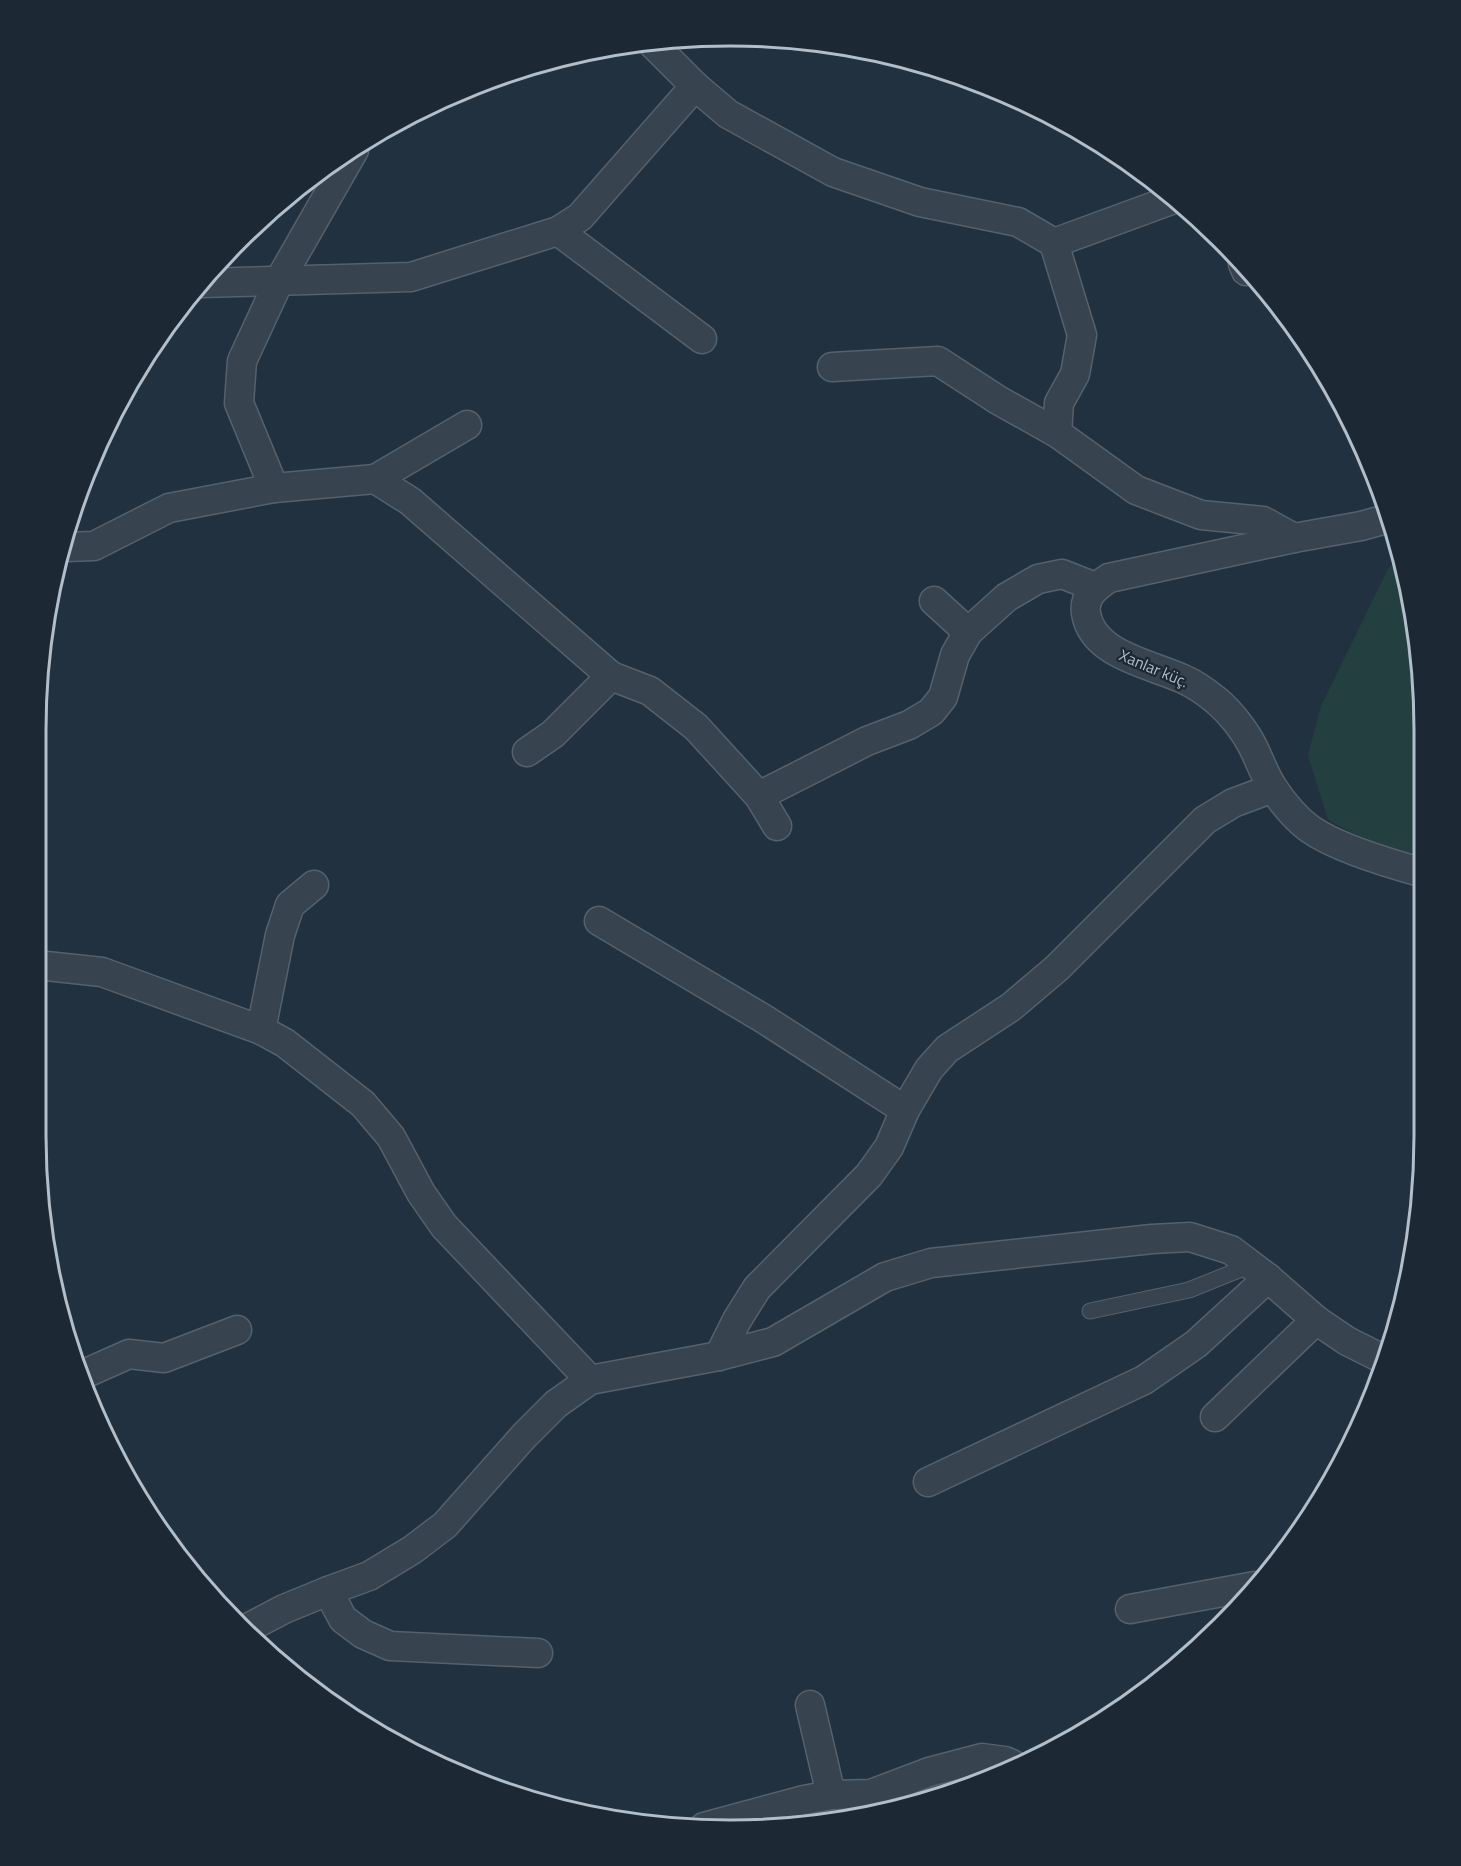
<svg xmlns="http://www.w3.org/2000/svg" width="1461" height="1866" viewBox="0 0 1461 1866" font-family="'Titillium Web',sans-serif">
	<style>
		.green { fill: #243f40 }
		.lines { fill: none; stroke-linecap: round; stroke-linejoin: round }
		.service-casing { stroke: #55616d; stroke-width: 17 }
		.minor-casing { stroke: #55616d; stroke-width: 31 }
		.service { stroke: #37434f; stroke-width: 15 }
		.minor { stroke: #37434f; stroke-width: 28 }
		.labels { text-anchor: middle; stroke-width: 4.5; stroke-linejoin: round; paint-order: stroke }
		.street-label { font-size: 16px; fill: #b2beca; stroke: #1c2834 }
		.rim { fill: none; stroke: #b2beca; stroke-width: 3 }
	</style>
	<rect width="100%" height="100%" fill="#22313f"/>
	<polygon class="green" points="1398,558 1423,685 1424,861 1376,845 1328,820 1308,755 1321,706 1388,569"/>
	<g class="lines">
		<g class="service-casing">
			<polyline id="service" points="1090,1311 1189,1290 1251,1265"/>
		</g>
		<g class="minor-casing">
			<g id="minor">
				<polyline points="651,42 695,86 728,114 833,172 920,202 1018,222 1054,243 1082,335 1075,374 1059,403 1057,433 1136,490 1201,515 1263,521 1294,538"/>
				<polyline points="558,231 702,339"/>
				<polyline points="1054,243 1174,199"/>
				<polyline points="1243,264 1246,271"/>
				<polyline points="201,283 411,277 558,231 580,217 695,86"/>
				<polyline points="832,367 938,361 998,400 1057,433"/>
				<polyline points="375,479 467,425"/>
				<polyline points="274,488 239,403 242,361 279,281 354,150"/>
				<path d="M 1390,518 L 1361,526 L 1294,538 L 1109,578 C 1097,586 1083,596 1086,613 C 1092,655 1151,664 1183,679 C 1195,684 1206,692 1217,701 C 1231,713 1245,731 1253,747 C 1260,761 1265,776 1273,788 C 1283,803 1295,818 1310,829 C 1337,848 1391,864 1424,873"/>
				<polyline points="65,547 94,546 169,508 274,488 375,479 410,501 611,676 650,691 696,727 759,796 777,826"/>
				<polyline points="934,601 968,632"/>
				<polyline points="527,752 553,734 611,676"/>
				<polyline points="759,796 867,741 909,725 931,712 943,697 955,655 968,632 1007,597 1038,579 1062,574 1095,587"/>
				<polyline points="599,921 764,1019 905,1110"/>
				<polyline points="37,965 102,972 261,1030 285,1043 363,1104 391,1137 421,1193 444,1226 590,1380"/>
				<polyline points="261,1030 280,935 290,905 314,885"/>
				<polyline points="719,1356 737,1320 757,1288 869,1175 889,1147 905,1110 929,1069 947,1049 1011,1007 1057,968 1205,820 1233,803 1273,788"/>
				<polyline points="84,1374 129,1354 164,1358 237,1330"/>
				<polyline points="1215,1417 1316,1320"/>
				<polyline points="928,1482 1144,1380 1196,1344 1268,1278"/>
				<polyline points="328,1591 343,1619 363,1634 390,1646 538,1653"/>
				<polyline points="1130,1609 1255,1586"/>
				<polyline points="244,1630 284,1609 328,1591 369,1576 412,1550 445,1525 524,1436 556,1404 590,1380 719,1356 773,1342 885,1277 931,1263 1152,1239 1190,1237 1231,1250 1268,1278 1316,1320 1347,1341 1385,1360"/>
				<polyline points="810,1705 831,1795"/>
				<polyline points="704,1827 804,1800 831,1795 871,1794 929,1772 982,1758 1005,1761 1012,1764"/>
			</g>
		</g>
		<use href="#service" class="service"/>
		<use href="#minor" class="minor"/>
	</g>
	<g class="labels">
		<g class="street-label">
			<text transform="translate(1154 668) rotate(23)" y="6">Xanlar küç.</text>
		</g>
	</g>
	<path d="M0 0H1461V1866H0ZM730 46H730A684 684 0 0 1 1414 730V1136A684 684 0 0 1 730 1820H730A684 684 0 0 1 46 1136V730A684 684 0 0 1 730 46Z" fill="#1c2834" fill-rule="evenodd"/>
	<path class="rim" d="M730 46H730A684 684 0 0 1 1414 730V1136A684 684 0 0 1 730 1820H730A684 684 0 0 1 46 1136V730A684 684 0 0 1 730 46Z"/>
</svg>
